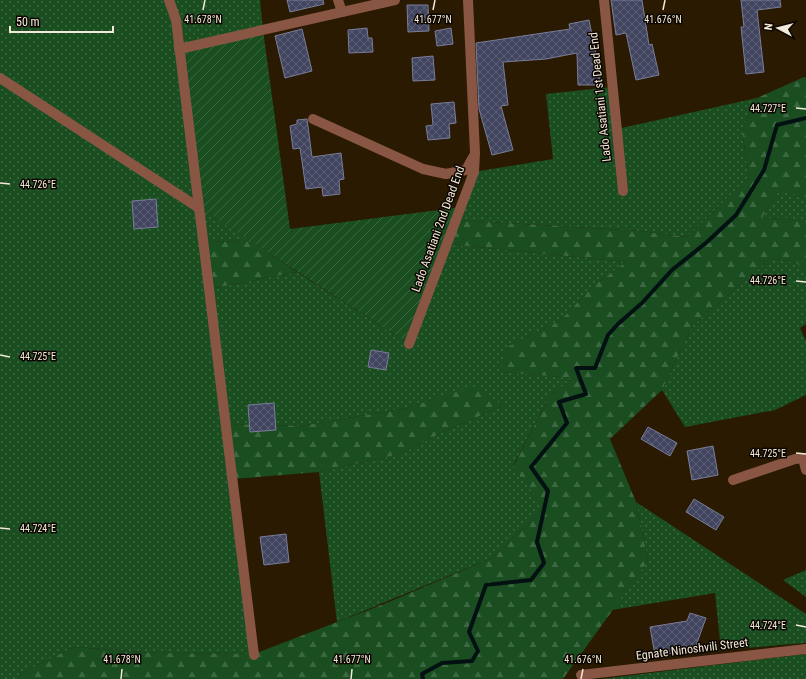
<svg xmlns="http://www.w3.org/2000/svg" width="806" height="679" viewBox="0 0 806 679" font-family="'Roboto Condensed',sans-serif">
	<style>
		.grass { fill: url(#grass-dots) }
		.forest { fill: url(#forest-firs) }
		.garden { fill: url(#garden-furrows) }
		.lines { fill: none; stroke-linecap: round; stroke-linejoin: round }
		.stream { stroke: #041113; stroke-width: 4 }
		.building { fill: url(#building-cross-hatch); stroke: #7a7d9b }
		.minor { stroke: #895643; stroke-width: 10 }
		.ticks { fill: none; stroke: #f3e9da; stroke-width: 1.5 }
		.labels { text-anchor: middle; stroke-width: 3; stroke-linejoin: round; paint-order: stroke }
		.street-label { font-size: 12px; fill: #f3e9da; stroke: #0c0601 }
		.ticks-label { font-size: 10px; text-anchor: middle; fill: #f3e9da; stroke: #0c0601; stroke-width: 3; stroke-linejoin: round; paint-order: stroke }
	</style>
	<defs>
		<pattern id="grass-dots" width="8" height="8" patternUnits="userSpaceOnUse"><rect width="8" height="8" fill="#1a4e21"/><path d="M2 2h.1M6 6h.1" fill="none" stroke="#3c6841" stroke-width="1.8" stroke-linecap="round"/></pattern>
		<pattern id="forest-firs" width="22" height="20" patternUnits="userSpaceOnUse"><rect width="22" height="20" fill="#1a4e21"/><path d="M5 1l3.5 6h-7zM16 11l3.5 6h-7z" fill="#3c6841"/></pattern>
		<pattern id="garden-furrows" width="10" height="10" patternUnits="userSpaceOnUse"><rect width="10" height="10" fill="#1a4e21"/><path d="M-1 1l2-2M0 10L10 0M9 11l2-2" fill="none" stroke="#3c6841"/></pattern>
		<pattern id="building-cross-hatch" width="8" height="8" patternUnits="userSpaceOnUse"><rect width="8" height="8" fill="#424560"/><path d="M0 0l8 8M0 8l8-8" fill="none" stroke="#5e6076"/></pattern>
	</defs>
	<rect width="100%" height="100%" fill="#291a01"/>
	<g class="grass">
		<polygon points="0,0 260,0 263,30 199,208 252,242 203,241 209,289 297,272 409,344 448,244 626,262 592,287 560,321 507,347 501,372 573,378 549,397 513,466 544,507 494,557 337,622 319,472 400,454 447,430 503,406 473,387 407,408 301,426 226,424 254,654 158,653 74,647 20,674 19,679 0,679"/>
		<polygon points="612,87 617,129 757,98 742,131 749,177 687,237 641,231 457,220 474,172 553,159 546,94"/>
		<polygon points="778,192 791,192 806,201 806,223 787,218 761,219"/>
		<polygon points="771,258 798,263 806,274 806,324 800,328 806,341 806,395 775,410 685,427 662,390 692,326"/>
		<polygon points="636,502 806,614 806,643 721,650 715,593 612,610 648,561"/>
		<polygon points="806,570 806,597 783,580"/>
		<polygon points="806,654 806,679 601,679"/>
	</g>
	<g class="forest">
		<polygon points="804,77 806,78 806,201 791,192 778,192 761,219 787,218 806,223 806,274 797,263 771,258 692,326 662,390 610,439 636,502 648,561 563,679 19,679 20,674 74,647 158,653 254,654 384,604 494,557 544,507 513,467 549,397 573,378 500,372 507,347 560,321 592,287 626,262 448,244 457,220 641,231 687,237 749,177 742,131 757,98"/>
		<polygon points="203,241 252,242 297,272 209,289"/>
		<polygon points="473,386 503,406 447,430 400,454 319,472 233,479 226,424 301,426 407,408"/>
	</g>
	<polygon class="garden" points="263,30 290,229 462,207 409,344 199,208 179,49"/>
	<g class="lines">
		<polyline class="stream" points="423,679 422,674 442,663 472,661 478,651 469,632 486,585 531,580 544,563 537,542 548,491 531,467 567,423 559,402 586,394 576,368 595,368 608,335 618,324 642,303 672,270 707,242 736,215 764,170 777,125 806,118"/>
	</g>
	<g class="building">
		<polygon points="287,0 323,0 324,4 290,12"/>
		<polygon points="611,0 642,0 649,45 652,44 659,75 636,80 626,33 616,35"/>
		<polygon points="741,0 780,0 781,7 757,10 764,72 746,74 741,27 744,27"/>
		<polygon points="407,5 428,5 429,31 408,32"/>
		<polygon points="589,20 597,59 599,59 600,85 578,85 577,53 546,59 503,62 508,105 501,106 513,150 492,155 479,109 476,43 570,29 569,24"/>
		<polygon points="367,28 368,38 372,38 373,52 349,53 348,30"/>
		<polygon points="451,28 453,44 437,46 435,31"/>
		<polygon points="302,29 312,71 285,78 275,36"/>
		<polygon points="433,56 435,80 413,81 412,58"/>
		<polygon points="454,102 456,123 449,124 450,138 428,140 426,126 433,125 431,104"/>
		<polygon points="307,119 312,157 341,153 344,179 339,180 340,194 323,196 322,187 306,189 300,148 293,149 290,126 297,124 297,120"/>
		<polygon points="156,199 158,227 134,229 132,201"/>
		<polygon points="371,350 389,353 386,370 368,367"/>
		<polygon points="274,403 276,430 250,432 248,405"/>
		<polygon points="648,427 677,443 670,456 641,439"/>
		<polygon points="713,446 718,475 692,480 687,451"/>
		<polygon points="694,499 724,517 716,530 686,512"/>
		<polygon points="286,534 289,562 264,565 260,537"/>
		<polygon points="690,613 706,618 694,651 655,655 650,627 687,621"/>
	</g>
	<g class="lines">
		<g class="minor">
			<polyline points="169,0 176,20 254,655"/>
			<polyline points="338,0 342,12"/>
			<polyline points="604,0 623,191"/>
			<polyline points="179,49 395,0"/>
			<polyline points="0,78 199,208"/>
			<polyline points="313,119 423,169 446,174 466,170 473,157"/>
			<polyline points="409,344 474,172 475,153 468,0"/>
			<polyline points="803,458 806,470"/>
			<polyline points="733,480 795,459 806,458"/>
			<polyline points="581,675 806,649"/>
		</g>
	</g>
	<path class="ticks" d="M 203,10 L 205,0M 433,10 L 435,0M 663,10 L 665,0M 796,108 L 806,109M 0,183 L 10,184M 796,281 L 806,282M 0,355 L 10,357M 796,453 L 806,454M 0,528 L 10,529M 796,625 L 806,627M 121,679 L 122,669M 351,679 L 352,669M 581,679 L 583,669"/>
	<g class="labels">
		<g class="street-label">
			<text transform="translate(600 97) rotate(-96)" y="4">Lado Asatiani 1st Dead End</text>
			<text transform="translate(438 229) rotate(-70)" y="4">Lado Asatiani 2nd Dead End</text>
			<text transform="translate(692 649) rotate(-7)" y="4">Egnate Ninoshvili Street</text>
		</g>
	</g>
	<g class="ticks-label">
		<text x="203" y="23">41.678°N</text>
		<text x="433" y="23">41.677°N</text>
		<text x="663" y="23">41.676°N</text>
		<text x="768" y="112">44.727°E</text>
		<text x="38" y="188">44.726°E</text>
		<text x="768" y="284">44.726°E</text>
		<text x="38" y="360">44.725°E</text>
		<text x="768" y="457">44.725°E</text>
		<text x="38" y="532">44.724°E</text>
		<text x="768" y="629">44.724°E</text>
		<text x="122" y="663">41.678°N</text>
		<text x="352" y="663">41.677°N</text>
		<text x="583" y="663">41.676°N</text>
	</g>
	<g transform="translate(778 28) rotate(277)" stroke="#0c0601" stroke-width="3" paint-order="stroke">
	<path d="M0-3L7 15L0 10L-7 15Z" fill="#f3e9da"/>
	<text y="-6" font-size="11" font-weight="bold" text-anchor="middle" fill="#f3e9da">N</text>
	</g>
	<path d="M10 26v6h103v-6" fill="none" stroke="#f3e9da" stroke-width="2"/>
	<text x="16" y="26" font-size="12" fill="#f3e9da" stroke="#0c0601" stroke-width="3" paint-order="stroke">50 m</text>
</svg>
